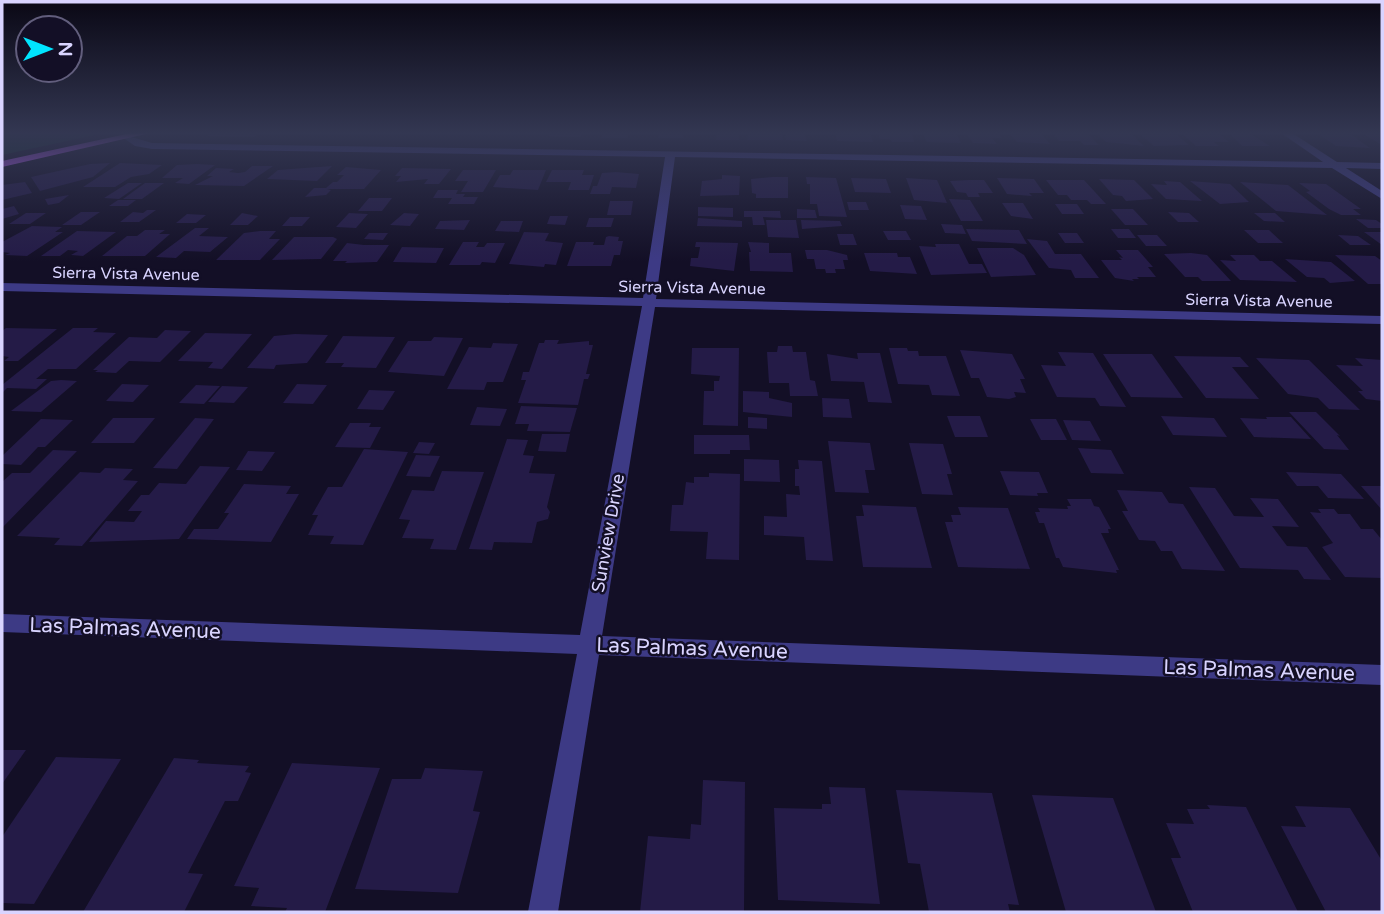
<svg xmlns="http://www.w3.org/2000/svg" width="1384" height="914" viewBox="0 0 1384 914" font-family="'Varela Round',sans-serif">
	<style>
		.green { fill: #12302f }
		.building { fill: #241b47 }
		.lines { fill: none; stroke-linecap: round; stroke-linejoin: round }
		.minor { fill: #3d3a85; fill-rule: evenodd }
		.major { fill: #c25bff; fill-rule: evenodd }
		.labels { text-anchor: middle; stroke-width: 5; stroke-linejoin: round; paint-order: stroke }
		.far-street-label { font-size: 16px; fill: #d9d4ff; stroke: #130f26 }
		.street-label { font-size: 18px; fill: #d9d4ff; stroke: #130f26 }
		.near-street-label { font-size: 21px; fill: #d9d4ff; stroke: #130f26 }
	</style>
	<rect width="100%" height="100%" fill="#130f26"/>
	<polygon class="green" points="2,133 104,133 2,155"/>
	<g class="building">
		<polygon points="211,133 259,133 254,137 207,136"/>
		<polygon points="550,133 582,133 581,137 569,137 549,136"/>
		<polygon points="603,133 629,133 627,138 601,138"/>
		<polygon points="659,133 684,133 683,138 658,138"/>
		<polygon points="717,133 739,133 739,140 716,140"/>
		<polygon points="749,133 782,133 783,140 747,140"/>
		<polygon points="785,133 804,133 807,141 786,140"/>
		<polygon points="835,133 870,133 873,142 837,141"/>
		<polygon points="878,133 912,133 914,142 892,142 890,139 880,139"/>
		<polygon points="922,133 956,133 961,143 927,142"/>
		<polygon points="966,133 998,133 1002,138 992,138 997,144 973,143"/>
		<polygon points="1017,133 1041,133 1050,144 1017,142 1010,134"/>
		<polygon points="1053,133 1087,133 1099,145 1084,145 1080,141 1059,141"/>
		<polygon points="1130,133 1144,146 1106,142 1098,134"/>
		<polygon points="1149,133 1175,133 1189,145 1154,146 1141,135 1151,135"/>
		<polygon points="1181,133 1217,133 1229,142 1214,142 1219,146 1196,146"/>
		<polygon points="1229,133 1249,133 1270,146 1242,146"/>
		<polygon points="1317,133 1349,133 1370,148 1336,146"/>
		<polygon points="1361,133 1382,134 1382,145"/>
		<polygon points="110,163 93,177 40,191 31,177 90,164"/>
		<polygon points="120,163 162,165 149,174 131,177 115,187 83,187"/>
		<polygon points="197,164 215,165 189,184 175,183 183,178 162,178 177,165"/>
		<polygon points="252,166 273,166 244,186 195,185 213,176 207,176 216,168 234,169 229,172 238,173 245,172"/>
		<polygon points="332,166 317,181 267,179 278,170"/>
		<polygon points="346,167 381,170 364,189 327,189 331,190 326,195 305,197 314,188 326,188 333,182 337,182 344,175 337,175"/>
		<polygon points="402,168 451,169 439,184 424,184 428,179 396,182 401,176 395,176"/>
		<polygon points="463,170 496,170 483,192 461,192 468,181 455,181"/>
		<polygon points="513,170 546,170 538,190 493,187 500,175 510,175"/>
		<polygon points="552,170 584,170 582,175 594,175 589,190 568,190 571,182 546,182"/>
		<polygon points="602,173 616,172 639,174 636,188 612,187 610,194 590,194 593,186 597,186"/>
		<polygon points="722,175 740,176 739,195 700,196 702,181 722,179"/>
		<polygon points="772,177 788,177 788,198 756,198 756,194 752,193 751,179"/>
		<polygon points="806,177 836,178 847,217 819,216 817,204 810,204 810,184 807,184"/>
		<polygon points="851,178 886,179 891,193 855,192"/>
		<polygon points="906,178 937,180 947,203 914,200"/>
		<polygon points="997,178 1034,179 1044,193 1029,193 1032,196 1007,194"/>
		<polygon points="1099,179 1134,180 1153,199 1126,201 1122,196 1113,195"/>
		<polygon points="969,180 984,180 993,193 978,193 980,197 968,197 966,193 957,192 950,181"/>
		<polygon points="1046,180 1084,180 1106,204 1091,204 1087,200 1071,200 1067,195 1058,195"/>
		<polygon points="1164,181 1180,182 1202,201 1166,199 1151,184 1167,185"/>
		<polygon points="1190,181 1230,184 1249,202 1220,204"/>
		<polygon points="25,182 32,193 2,200 2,185"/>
		<polygon points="1240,182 1288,185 1327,215 1276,211"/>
		<polygon points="128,183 142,183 119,199 104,198"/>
		<polygon points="145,183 164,183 142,199 123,199"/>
		<polygon points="1299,183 1326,184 1361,209 1353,209 1361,215 1341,215 1329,209 1306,192 1310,191"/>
		<polygon points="438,190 458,190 456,194 465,194 463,197 478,197 474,204 448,204 452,198 433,198"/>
		<polygon points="69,195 59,203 48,205 45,199"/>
		<polygon points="369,198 392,198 382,211 358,211"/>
		<polygon points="949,199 970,200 983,221 961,221"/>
		<polygon points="118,200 136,200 128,206 109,206"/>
		<polygon points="610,201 633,201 631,215 607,215"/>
		<polygon points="847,202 866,202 869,210 849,210"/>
		<polygon points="1002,203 1023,203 1033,219 1011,216"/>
		<polygon points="1055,204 1077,204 1084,214 1062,214"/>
		<polygon points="900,205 921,206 927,220 905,219"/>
		<polygon points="14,206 19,214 2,219 2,209"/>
		<polygon points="698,207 733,208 733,217 698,216"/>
		<polygon points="797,209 815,210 817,218 797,218"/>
		<polygon points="1111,209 1133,209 1148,225 1125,225"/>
		<polygon points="147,210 156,210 139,222 120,222 133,212 143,213"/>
		<polygon points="744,211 780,211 781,218 763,217 765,225 753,225 752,217 744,217"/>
		<polygon points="81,212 100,212 81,225 62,225"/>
		<polygon points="1168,212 1189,213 1199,222 1178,222"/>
		<polygon points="26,213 46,213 30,224 9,224"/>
		<polygon points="242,213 258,216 248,225 230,225"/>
		<polygon points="349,213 368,214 356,228 336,227"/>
		<polygon points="404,213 419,214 410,226 390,225"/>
		<polygon points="1254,213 1275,213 1285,222 1264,221"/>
		<polygon points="187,214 206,215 196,223 176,223"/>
		<polygon points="550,216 568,216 565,225 547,224"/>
		<polygon points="290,217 310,217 302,226 282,226"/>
		<polygon points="589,218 614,218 611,227 586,227"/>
		<polygon points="698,218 742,221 742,227 697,226"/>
		<polygon points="1356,219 1376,220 1382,224 1382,228 1368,228"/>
		<polygon points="470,220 464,230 435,229 440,221"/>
		<polygon points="766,220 796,220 799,238 768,237"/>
		<polygon points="801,220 840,221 842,226 802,229"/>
		<polygon points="501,221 523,221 519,232 495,231"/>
		<polygon points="941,224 962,225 966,234 945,233"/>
		<polygon points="32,226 62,227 55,232 63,232 27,256 5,255 10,253 2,252 2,242"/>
		<polygon points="195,228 209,228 199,236 228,237 210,252 184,251 176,258 156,257"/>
		<polygon points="966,229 1019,230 1027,244 972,241"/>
		<polygon points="1111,229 1129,229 1136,238 1118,238"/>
		<polygon points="145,230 165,230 159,234 170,234 145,256 102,256 127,236 137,236"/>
		<polygon points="1244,230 1269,230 1283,243 1258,243"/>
		<polygon points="77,231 116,232 83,256 71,255 78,251 68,250 60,256 41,256"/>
		<polygon points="260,231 276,231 269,239 280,239 260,260 216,260 244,233"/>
		<polygon points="883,231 906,231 911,240 888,240"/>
		<polygon points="524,232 549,233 545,241 563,243 556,265 545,264 544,267 509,264"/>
		<polygon points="1364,232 1382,232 1382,245"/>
		<polygon points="369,233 388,233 383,240 364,239"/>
		<polygon points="1058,233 1077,233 1084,243 1065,243"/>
		<polygon points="837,234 853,234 857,245 840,245"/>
		<polygon points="1137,235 1157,235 1167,246 1146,246"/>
		<polygon points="1338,235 1358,236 1371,245 1350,245"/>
		<polygon points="609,236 619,237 618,241 623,241 620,255 614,255 611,266 567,266 576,242 594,242 593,245 604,245 606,237"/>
		<polygon points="294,237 333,237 337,239 321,259 272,260"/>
		<polygon points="1027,239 1047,241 1055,254 1081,254 1099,278 1075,278 1071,270 1049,268"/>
		<polygon points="463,242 479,242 476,247 484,247 487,243 505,243 495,263 482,262 480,265 449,265"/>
		<polygon points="696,242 738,243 734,271 690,266 691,258 698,258 700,247 695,247"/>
		<polygon points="748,242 769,243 769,253 791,253 793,272 750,271 749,252 751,252"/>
		<polygon points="347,243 364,245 389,245 377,262 345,263 347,261 333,261"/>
		<polygon points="935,244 959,244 969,264 982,264 987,273 931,275 919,246 936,247"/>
		<polygon points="402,247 444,248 436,263 393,262"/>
		<polygon points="977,248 1013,248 1024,255 1036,275 991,277"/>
		<polygon points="805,250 827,250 847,255 848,260 843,260 845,269 835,269 836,273 826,273 825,269 816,269 814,259 807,259"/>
		<polygon points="1116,250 1138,250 1153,267 1148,267 1156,277 1137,277 1139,279 1132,279 1134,281 1115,278 1101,260 1122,260 1119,257 1123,258"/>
		<polygon points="864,253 897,253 898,257 910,257 917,274 870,271"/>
		<polygon points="1191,253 1207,255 1231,281 1202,281 1198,277 1185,277 1164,254"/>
		<polygon points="1230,255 1254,255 1260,261 1272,261 1297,282 1240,280 1220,260 1236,261"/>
		<polygon points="1335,255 1375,256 1382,261 1382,284 1368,284"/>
		<polygon points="1285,259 1331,262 1355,281 1330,283 1324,278 1307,277"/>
		<polygon points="6,328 57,329 18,361 4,361 9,357 2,356 2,331"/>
		<polygon points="73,328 98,328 93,332 116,333 76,369 48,369 36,379 47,379 36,389 7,388 2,393 2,385"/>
		<polygon points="165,330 191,331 160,362 129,361 116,373 95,372 98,370 93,370 129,337 157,338"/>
		<polygon points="205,333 252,334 222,369 208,368 213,362 178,361"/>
		<polygon points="295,334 328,335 307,363 276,365 274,369 247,368 274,336"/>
		<polygon points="343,336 395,337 376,368 341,367 344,363 325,363"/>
		<polygon points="434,337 463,338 444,376 388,372 408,341 431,341"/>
		<polygon points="545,340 559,340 557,344 589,341 589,345 593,345 586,374 590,374 588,379 584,379 578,405 518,403 526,380 521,380 523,372 529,372 539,343 544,343"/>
		<polygon points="493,343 518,344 503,382 487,382 484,390 447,389 469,347 491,348"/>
		<polygon points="778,346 792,346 793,352 806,352 810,380 815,381 818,396 790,396 789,383 769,383 767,352 777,352"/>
		<polygon points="692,348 739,348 738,426 703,425 704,391 714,391 714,381 719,381 720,376 691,374"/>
		<polygon points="889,348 907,348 908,351 918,351 919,356 946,356 960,396 932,395 929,385 898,384"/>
		<polygon points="960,350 1012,354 1025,379 1020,379 1026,393 1014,392 1016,397 1009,399 987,397 979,378 971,378"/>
		<polygon points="1058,352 1093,353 1126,407 1100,406 1095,398 1057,397 1041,365 1066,366"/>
		<polygon points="857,353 880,353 892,403 868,402 864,382 831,381 827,354 858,359"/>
		<polygon points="1103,354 1152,354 1183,398 1131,397"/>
		<polygon points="1174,356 1240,357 1249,367 1232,367 1259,399 1206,398"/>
		<polygon points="1256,358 1309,360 1360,410 1329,409 1318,398 1288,394"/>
		<polygon points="1355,358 1382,360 1382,401 1366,399 1358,391 1363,391 1336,365 1363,366"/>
		<polygon points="61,380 77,381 41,412 11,411 51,381"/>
		<polygon points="122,384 149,385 133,402 106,401"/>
		<polygon points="297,384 327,385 313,404 283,403"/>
		<polygon points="196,385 220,386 204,404 179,403"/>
		<polygon points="222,386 248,387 234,403 208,402"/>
		<polygon points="369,390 395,391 383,410 357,409"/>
		<polygon points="743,391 769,392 769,398 792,403 792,417 743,412"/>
		<polygon points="822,398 849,399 852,418 823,417"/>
		<polygon points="521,406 577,408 570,432 527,431 529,424 515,424"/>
		<polygon points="477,407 507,409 500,426 470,425"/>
		<polygon points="1289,412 1316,412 1340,436 1337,435 1349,450 1324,449"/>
		<polygon points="947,416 980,416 988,437 955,437"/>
		<polygon points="1161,416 1214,418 1227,437 1173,435"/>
		<polygon points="748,417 767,418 767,429 748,428"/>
		<polygon points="1266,417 1291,417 1311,439 1254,437 1240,418 1267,419"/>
		<polygon points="113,418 155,418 134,443 91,443"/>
		<polygon points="195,418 214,419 177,469 153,468"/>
		<polygon points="41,419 73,420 45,447 38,447 21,465 2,464 2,456"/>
		<polygon points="1030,419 1056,419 1067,440 1041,440"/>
		<polygon points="1063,420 1090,421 1101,441 1072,440"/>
		<polygon points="350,423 371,423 369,427 381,427 370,448 335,447"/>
		<polygon points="542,434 570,434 566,452 538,451"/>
		<polygon points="694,435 749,435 750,450 730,450 730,454 694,454"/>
		<polygon points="507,439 528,440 523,455 534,456 529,473 555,474 547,507 550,512 548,519 537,522 532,543 494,542 492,550 469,549"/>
		<polygon points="828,441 870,443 875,470 865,470 869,493 835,492"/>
		<polygon points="419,442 435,443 429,454 413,453"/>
		<polygon points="909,443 943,444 952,474 947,474 953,495 922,494"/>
		<polygon points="1078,448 1111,450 1124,474 1091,473"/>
		<polygon points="364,449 408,452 363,545 330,544 334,536 308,535 318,515 312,515 328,487 342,487"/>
		<polygon points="53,450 77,451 2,528 2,482 12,473 30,473"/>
		<polygon points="248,451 275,452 262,471 236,470"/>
		<polygon points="416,455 440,456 430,477 406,476"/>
		<polygon points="744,459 779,460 780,482 744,481"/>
		<polygon points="798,460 822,461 833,561 806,560 804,537 764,535 764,516 787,517 786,494 800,495 799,486 795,486 795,469 799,469"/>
		<polygon points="200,466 230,467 179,539 89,542 106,521 134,522 142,511 128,511 141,495 149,495 159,483 186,484"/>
		<polygon points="105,468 133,469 123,480 138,481 82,546 54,545 60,538 17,536 80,472 100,473"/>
		<polygon points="442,471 484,472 456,550 430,549 434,539 402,538 410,520 399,519 412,490 434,491"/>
		<polygon points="1000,471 1039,472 1048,493 1037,493 1038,496 1010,495"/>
		<polygon points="1286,472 1341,474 1364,499 1328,498 1318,486 1297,486"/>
		<polygon points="709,473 740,474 739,560 706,559 708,532 670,531 672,505 683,505 686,482 694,483 694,477 709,477"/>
		<polygon points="244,484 291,486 286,494 299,494 271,542 187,539 194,529 218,529 229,513 224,513"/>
		<polygon points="1361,486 1382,486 1382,510"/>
		<polygon points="1189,487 1215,488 1234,516 1264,517 1250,498 1278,499 1299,527 1272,526 1287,546 1307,547 1331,580 1304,579 1298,570 1240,568"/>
		<polygon points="1117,490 1162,492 1169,503 1183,504 1225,571 1182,569 1172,551 1161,551 1155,541 1139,540 1122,511 1128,511"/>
		<polygon points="1067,499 1091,499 1094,506 1099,507 1111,529 1108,529 1109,533 1101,533 1119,570 1116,570 1117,573 1063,567 1059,558 1056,558 1044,523 1039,523 1035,512 1040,512 1038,508 1068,509 1067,506 1071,506"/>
		<polygon points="862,505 916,507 932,568 863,567 856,516 864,516"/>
		<polygon points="958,507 1008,508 1030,569 958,567 945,522 953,522 951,515 961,515"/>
		<polygon points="1318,509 1334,509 1338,514 1350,514 1361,529 1373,529 1382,540 1382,578 1345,577 1322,547 1333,543 1310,512 1321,513"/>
		<polygon points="2,750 26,750 2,784"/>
		<polygon points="56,757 121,759 34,904 2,903 2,837"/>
		<polygon points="174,758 199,760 197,763 249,766 245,772 251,773 238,801 225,801 188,873 203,874 184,912 83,912"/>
		<polygon points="292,763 380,768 325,912 285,912 287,908 251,906 259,888 234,886"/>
		<polygon points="425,768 483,771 473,811 480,812 458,893 355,889 392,779 421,779"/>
		<polygon points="703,780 745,782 744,912 640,912 648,836 690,839 691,824 701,825"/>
		<polygon points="829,787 865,788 880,904 778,900 774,808 822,809 822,804 831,804"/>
		<polygon points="896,790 992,793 1019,905 1008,904 1010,912 929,912 920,864 908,863"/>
		<polygon points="1032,795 1113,798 1156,912 1066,912"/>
		<polygon points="1207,805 1246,807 1298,912 1193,912 1171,858 1181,858 1166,823 1194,824 1187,809 1210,809"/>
		<polygon points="1295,806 1350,808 1382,861 1382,912 1326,912 1281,826 1306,827"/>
	</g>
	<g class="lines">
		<polygon class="minor" points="1281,133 1292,133 1337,162 1382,163 1382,169 1346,168 1382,191 1382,199 1332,168 675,157 656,299 1382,316 1382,324 655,307 602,636 1382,665 1382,685 599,655 558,912 528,912 577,654 2,632 2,614 580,635 642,306 2,291 2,283 643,298 665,157 152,149 135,146 125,139 125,135 152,143 1323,162"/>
		<polygon class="major" points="131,133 150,133 2,167 2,161"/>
	</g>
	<linearGradient id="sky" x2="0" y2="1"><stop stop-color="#0a0815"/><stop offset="0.51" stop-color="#333752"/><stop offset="1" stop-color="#333752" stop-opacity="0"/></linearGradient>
	<rect width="1384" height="261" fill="url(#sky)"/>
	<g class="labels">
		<g class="far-street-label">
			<text transform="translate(126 273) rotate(1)" y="6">Sierra Vista Avenue</text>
			<text transform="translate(692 287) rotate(1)" y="6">Sierra Vista Avenue</text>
			<text transform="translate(1259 300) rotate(1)" y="6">Sierra Vista Avenue</text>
		</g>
		<g class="street-label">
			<text transform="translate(608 533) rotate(-80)" y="6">Sunview Drive</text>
		</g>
		<g class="near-street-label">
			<text transform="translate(125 628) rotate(2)" y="7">Las Palmas Avenue</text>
			<text transform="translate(692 648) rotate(2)" y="7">Las Palmas Avenue</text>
			<text transform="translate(1259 670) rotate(2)" y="7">Las Palmas Avenue</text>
		</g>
	</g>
	<rect width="1384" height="914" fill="none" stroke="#d9d4ff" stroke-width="7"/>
	<g transform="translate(49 49) rotate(90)"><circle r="33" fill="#130f26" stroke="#625e7d" stroke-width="2"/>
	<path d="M0-5L12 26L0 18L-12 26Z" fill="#00e5ff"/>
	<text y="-10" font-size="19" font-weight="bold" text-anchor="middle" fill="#d9d4ff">N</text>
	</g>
</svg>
